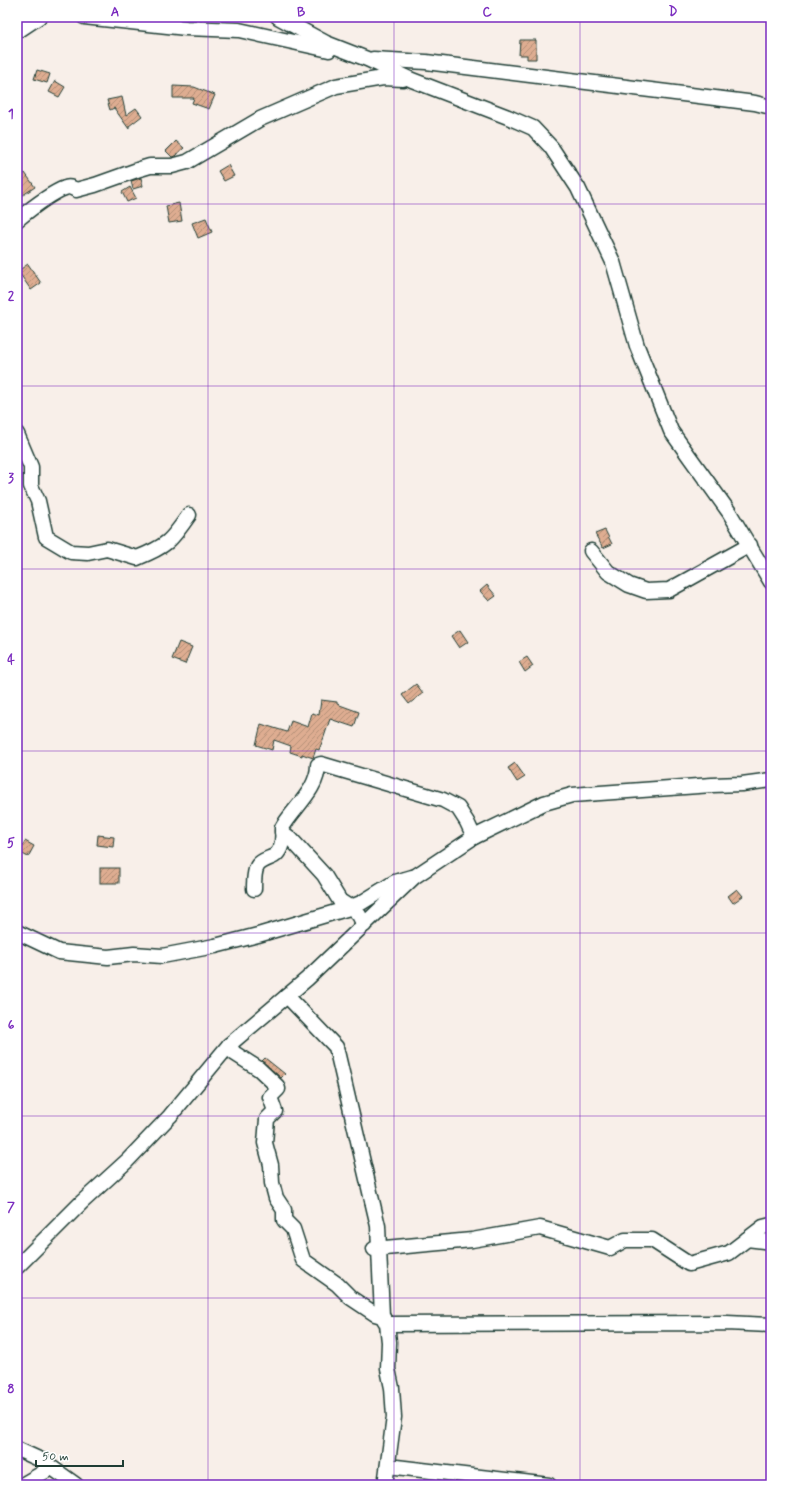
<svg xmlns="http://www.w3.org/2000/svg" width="788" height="1502" viewBox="0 0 788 1502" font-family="Mynerve,sans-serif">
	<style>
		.building { fill: url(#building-hatch); stroke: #1f3d34 }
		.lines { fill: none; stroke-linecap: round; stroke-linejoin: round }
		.minor-casing { stroke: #1f3d34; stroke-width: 17 }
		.minor { stroke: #fff; stroke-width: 14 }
		.grid { fill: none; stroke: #7b2cbf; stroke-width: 1; stroke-opacity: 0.55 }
		.neatline { fill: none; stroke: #7b2cbf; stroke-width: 1.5 }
		.grid-label { font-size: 13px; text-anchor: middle; font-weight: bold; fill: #7b2cbf }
	</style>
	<defs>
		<pattern id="building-hatch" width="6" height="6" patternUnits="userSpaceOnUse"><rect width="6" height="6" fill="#dead91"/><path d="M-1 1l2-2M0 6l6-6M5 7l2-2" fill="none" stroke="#b38e77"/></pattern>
	</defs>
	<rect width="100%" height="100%" fill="#f8efe9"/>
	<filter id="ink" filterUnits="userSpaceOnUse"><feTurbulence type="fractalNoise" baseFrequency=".025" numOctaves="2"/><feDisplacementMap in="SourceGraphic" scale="8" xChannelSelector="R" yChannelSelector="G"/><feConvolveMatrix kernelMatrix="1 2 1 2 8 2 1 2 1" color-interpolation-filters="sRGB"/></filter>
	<g filter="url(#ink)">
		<g class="building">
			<polygon points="520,40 536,40 536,59 527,59 527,55 519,55"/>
			<polygon points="37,70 50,74 47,83 34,79"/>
			<polygon points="55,81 65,87 59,97 49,92"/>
			<polygon points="173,86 194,87 215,95 209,109 192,103 194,98 173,98"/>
			<polygon points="122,97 126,115 136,108 142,116 129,126 129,129 114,108 110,110 107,100"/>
			<polygon points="176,141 184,148 175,156 172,157 166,151"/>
			<polygon points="228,165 234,176 224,181 218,171"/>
			<polygon points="25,173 35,187 17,199 17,179"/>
			<polygon points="141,178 143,186 133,189 131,181"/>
			<polygon points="130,187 136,198 127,202 122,192"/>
			<polygon points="179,203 182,221 169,223 166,206"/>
			<polygon points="206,218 212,232 198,238 192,223"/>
			<polygon points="28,264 41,283 31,290 18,271"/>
			<polygon points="605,530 612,544 603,548 595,534"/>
			<polygon points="487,585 496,596 489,601 480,591"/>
			<polygon points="460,630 468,642 459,648 451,636"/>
			<polygon points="179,642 192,647 185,664 172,659"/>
			<polygon points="527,657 533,666 525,672 519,662"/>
			<polygon points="416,684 423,693 409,704 402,695"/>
			<polygon points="321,700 337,702 337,704 359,712 354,727 330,719 324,737 319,750 316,749 313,758 302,754 302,756 290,752 291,746 274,740 272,750 256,745 261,724 287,732 291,721 308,727 312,713 319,715"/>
			<polygon points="515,763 525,777 517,782 508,768"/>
			<polygon points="98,835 114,837 113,847 97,845"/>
			<polygon points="25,841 34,846 28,857 19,852"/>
			<rect x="100" y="868" width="19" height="15"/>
			<polygon points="737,889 743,896 733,903 728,896"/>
			<polygon points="265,1058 285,1074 281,1078 262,1061"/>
		</g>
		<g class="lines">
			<g class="minor-casing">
				<g id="minor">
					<polyline points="84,17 186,28 239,30 329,50"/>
					<polyline points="278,17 326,43 367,59 412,80 508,117 533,128 551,147 578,188 613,262 637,346 671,431 729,512 771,582"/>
					<polyline points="21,29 39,17"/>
					<polyline points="373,59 426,62 755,103 771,107"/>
					<path d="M 17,220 C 28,211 51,193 65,188 C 69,186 73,188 76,190 L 95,185 L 140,169 L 150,166 L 172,166 L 187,162 L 260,119 L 336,86 L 383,78 L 403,79"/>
					<path d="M 17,434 L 31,467 L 31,486 L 38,501 L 46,537 L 71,552 L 88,553 L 107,549 L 137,558 C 167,546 171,541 189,515"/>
					<polyline points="591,551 608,572 629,585 646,591 669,590 750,545"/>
					<polyline points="282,832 291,839 324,875 340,901 354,910 359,915 364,925"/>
					<path d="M 254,889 C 254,883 254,870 258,865 C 262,860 268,859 274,856 C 283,850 283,837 282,828 C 293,808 318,790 318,765 L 321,764 L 443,800 L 458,808 L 467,822 L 474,837"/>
					<polyline points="17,932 59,952 108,957 134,954 162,956 215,946 258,935 346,909 361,903 395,882 412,877"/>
					<polyline points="287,996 336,1047 378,1226 382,1316"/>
					<polyline points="229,1045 234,1053 259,1069 277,1086 278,1089 270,1097 275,1111 267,1119 265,1143 271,1165 272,1183 276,1198 284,1210 284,1220 293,1229 303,1260 337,1284 351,1298 375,1314 382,1316 387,1324 389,1342 388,1369 392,1388 394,1417 385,1485"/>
					<polyline points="747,1239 771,1242"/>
					<polyline points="374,1249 472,1240 540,1228 610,1248 625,1240 652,1240 689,1264 729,1253 763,1227 771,1225"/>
					<polyline points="17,1267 82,1202 127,1161 170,1116 229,1045 307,979 414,877 474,837 544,803 572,795 712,785 742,784 771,780"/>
					<polyline points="387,1324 727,1323 771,1325"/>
					<polyline points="17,1449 41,1460 76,1485"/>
					<polyline points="388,1466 549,1485"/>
					<polyline points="22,1485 51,1468"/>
				</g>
			</g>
			<use href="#minor" class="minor"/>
		</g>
	</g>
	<path class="grid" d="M 208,17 L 208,1485M 394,17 L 394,1485M 580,17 L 580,1485M 17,204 L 771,204M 17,386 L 771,386M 17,569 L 771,569M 17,751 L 771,751M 17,933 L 771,933M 17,1116 L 771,1116M 17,1298 L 771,1298"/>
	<rect width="788" height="1502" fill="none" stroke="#fff" stroke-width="44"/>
	<path d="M36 1460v6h87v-6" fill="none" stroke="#1f3d34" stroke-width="2"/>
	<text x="42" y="1460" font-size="12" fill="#1f3d34" stroke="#ffffff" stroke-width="3" paint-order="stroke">50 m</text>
	<rect x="22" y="22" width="744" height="1458" class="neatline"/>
	<g class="grid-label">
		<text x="115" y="16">A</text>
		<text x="301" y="16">B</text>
		<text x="487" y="16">C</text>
		<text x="673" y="16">D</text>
		<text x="11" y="118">1</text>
		<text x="11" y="300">2</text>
		<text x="11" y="482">3</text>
		<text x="11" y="664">4</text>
		<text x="11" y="847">5</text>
		<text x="11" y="1029">6</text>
		<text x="11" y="1211">7</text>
		<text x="11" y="1393">8</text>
	</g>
</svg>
